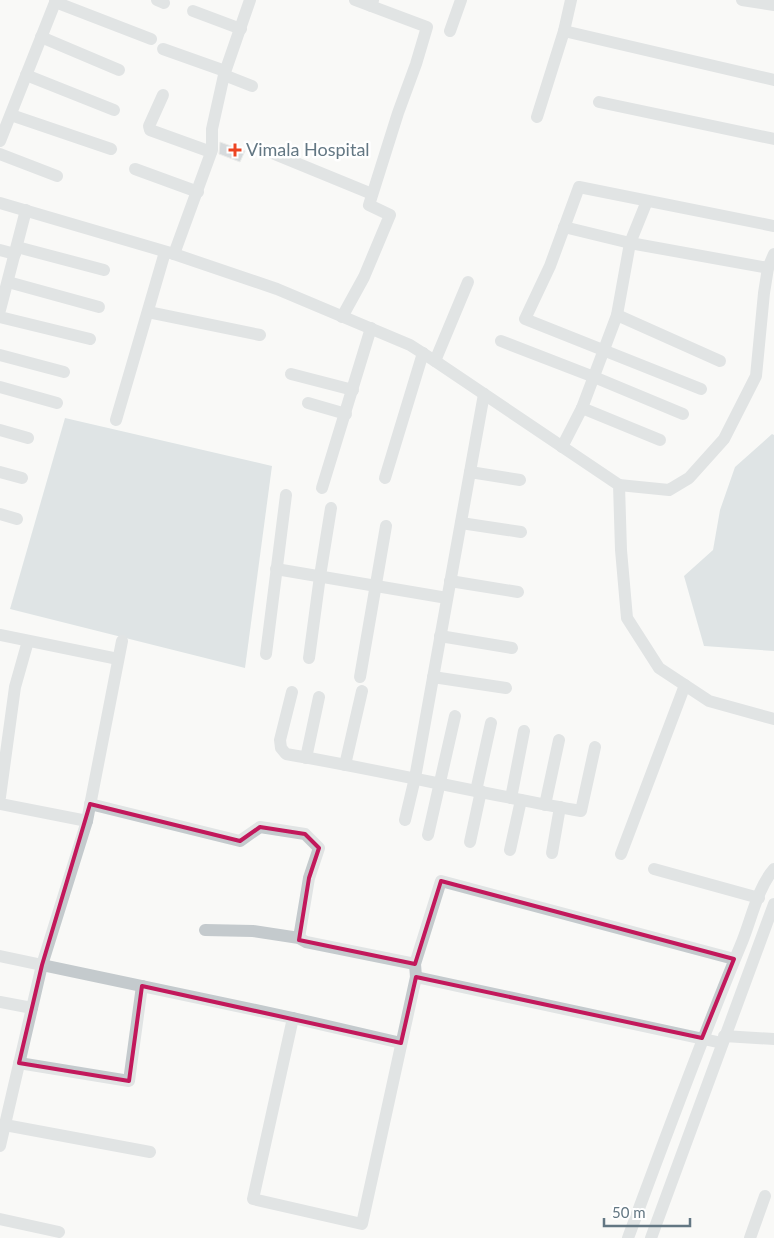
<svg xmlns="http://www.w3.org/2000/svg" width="774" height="1238" viewBox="0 0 774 1238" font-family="Lato,sans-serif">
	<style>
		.water { fill: #becbcf }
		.building { fill: #adb7bc; stroke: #dbdbd9 }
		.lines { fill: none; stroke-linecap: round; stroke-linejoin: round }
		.minor { stroke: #c4cacd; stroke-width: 12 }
		.marked { fill: none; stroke: #c2185b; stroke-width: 4; stroke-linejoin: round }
		.poi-dot { fill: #ed4523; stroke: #fff; stroke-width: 2 }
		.labels { text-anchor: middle; stroke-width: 5; stroke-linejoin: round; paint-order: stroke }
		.poi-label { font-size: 18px; fill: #637783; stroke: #fff; text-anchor: start }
	</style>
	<rect width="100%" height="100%" fill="#f9f9f7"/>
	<g class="water">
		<polygon points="65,418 272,466 245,668 10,609"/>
		<polygon points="772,434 774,435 774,651 704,646 684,576 713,550 720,510 735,467"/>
	</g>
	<polygon class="building" points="220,142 245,151 240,162 219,154"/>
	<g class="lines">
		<g class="minor">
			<polyline points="157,0 164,3"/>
			<polyline points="355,0 371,6 373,0"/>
			<polyline points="742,0 774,5"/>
			<polyline points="55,2 151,39"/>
			<polyline points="193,11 241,29"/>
			<polyline points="450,31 461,0"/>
			<polyline points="564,31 774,80"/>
			<polyline points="41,37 119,70"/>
			<polyline points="163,49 225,71"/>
			<polyline points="26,75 114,110"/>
			<polyline points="224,75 252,86"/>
			<polyline points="163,95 149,126 150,130 211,152"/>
			<polyline points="599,102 774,139"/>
			<polyline points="11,115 111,149"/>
			<polyline points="537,117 564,31 571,0"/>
			<polyline points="0,141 56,0"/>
			<polyline points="272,153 372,194"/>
			<polyline points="0,154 57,176"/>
			<polyline points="135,169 198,192"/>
			<polyline points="0,203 174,254 277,289 410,345 435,361 619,485 621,550 627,618 659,668 709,701 774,719"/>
			<polyline points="564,227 630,243 768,268"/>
			<polyline points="17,247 104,270"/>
			<polyline points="0,250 15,254"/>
			<polyline points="174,254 212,150 212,129 224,75 250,0"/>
			<polyline points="8,282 99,307"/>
			<polyline points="0,310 26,210"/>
			<polyline points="148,312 260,335"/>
			<polyline points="617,315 630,243 647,201"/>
			<polyline points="0,317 90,339"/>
			<polyline points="342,317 364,277 390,215 369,205 398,113 416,64 427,27 371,6"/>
			<polyline points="501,341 594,377 683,414"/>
			<polyline points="0,355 64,372"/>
			<polyline points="435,361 468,282"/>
			<polyline points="291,374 353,390"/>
			<polyline points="0,387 57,403"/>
			<polyline points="701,389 525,319 550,266 579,187 774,226"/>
			<polyline points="308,403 346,414"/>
			<polyline points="582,408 660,440"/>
			<polyline points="116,420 165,252"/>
			<polyline points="0,430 28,438"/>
			<polyline points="562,447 582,408 617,315 720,361"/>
			<polyline points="0,472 22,478"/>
			<polyline points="470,472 520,480"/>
			<polyline points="385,478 423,353"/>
			<polyline points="619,485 669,490 689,478 724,439 756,376 764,293 768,268 774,254"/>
			<polyline points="322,488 371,328"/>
			<polyline points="0,514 17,519"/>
			<polyline points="461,523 521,532"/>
			<polyline points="276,569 447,598"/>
			<polyline points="450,581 518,592"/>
			<polyline points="0,635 118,659"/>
			<polyline points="440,636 512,648"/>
			<polyline points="266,654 286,495"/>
			<polyline points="309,658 320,576 331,508"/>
			<polyline points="360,677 386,526"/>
			<polyline points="433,677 506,688"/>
			<path d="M 292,692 L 280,740 L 281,748 L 286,754 C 385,771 483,794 581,811 L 595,747"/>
			<polyline points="306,758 319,697"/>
			<polyline points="345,765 362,691"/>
			<polyline points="476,791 491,723"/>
			<polyline points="0,797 15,687 28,641"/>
			<polyline points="511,798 524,731"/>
			<polyline points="0,804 87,821"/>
			<polyline points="90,804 240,841 260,827 305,834 319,848 309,878 299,938"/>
			<polyline points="545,805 559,740"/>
			<polyline points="405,820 415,778 484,394"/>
			<polyline points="428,835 455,716"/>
			<polyline points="470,842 481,791"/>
			<polyline points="510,850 521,800"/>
			<polyline points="552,853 560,807"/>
			<polyline points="621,854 685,685"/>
			<polyline points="654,869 759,898"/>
			<polyline points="205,930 253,931 299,938 306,942 415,964"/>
			<polyline points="0,956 293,1018 401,1043"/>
			<polyline points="416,977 415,964 441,881 734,959"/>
			<polyline points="0,1002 32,1008"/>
			<polyline points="293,1018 253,1199 362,1224 416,977 722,1043"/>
			<polyline points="724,1036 774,1039"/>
			<polyline points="19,1063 129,1081 142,986"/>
			<polyline points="5,1125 150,1152"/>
			<polyline points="0,1146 42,965 87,821 122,641"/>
			<polyline points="0,1219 59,1232"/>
			<path d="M 628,1238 C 665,1139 701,1040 742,942 C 751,920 758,887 774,869"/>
			<polyline points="651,1238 774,904"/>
			<polyline points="750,1238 765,1196"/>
		</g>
	</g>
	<path d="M0 0H774V1238H0ZM 90,804 L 240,841 L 260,827 L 305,834 L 319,848 L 309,878 L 299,940 L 415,964 L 441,881 L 734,959 L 702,1038 L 416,977 L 401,1043 L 142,986 L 129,1081 L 19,1063 L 42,965 Z" fill="#f9f9f7" fill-opacity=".55" fill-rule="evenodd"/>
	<path class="marked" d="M 90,804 L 240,841 L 260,827 L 305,834 L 319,848 L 309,878 L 299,940 L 415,964 L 441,881 L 734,959 L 702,1038 L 416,977 L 401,1043 L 142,986 L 129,1081 L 19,1063 L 42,965 Z"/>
	<path class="poi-dot" d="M232.5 142.5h5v5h5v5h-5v5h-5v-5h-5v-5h5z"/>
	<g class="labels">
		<g class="poi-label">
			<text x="246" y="156">Vimala Hospital</text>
		</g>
	</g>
	<path d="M604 1218v8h86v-8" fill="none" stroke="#637783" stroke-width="2.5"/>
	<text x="612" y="1218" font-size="15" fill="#637783" stroke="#ffffff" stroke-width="4" paint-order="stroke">50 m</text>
</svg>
